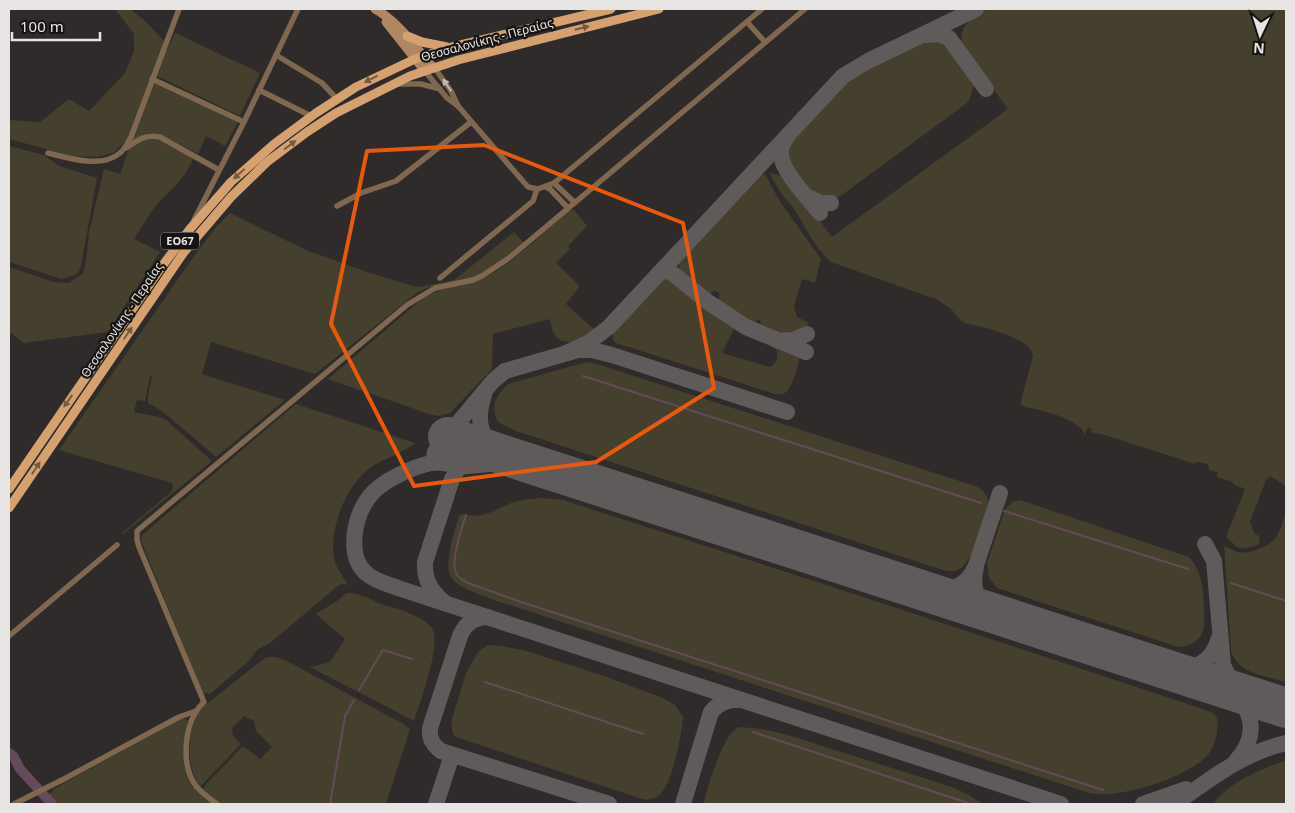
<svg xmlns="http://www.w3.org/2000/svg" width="1295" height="813" viewBox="0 0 1295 813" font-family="'Noto Sans',sans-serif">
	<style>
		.green { fill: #453f2d }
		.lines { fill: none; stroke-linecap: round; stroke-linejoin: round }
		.stream { stroke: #654a5c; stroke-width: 2 }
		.river { stroke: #654a5c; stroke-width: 10 }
		.taxiway { stroke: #5e5b5a; stroke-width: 16 }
		.runway { stroke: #5e5b5a; stroke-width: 40 }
		.street { stroke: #806750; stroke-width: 5.5 }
		.secondary { stroke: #b08762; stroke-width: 9 }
		.primary { stroke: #d5a170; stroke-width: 9 }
		.oneway { fill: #755a42 }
		.oneway2 { fill: #c3b9b0 }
		.marked { fill: none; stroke: #e8590c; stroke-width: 4; stroke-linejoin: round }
		.labels { text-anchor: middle; stroke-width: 4.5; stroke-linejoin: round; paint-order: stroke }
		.shield { fill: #151413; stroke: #a8a6a5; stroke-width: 1 }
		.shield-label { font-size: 11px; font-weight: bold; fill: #e7e5e4 }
		.street-label { font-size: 12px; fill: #e7e5e4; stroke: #151413 }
	</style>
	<rect width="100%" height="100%" fill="#2e2b2a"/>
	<g class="green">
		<polygon points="115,9 130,9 145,21 165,42 128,139 113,153 97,157 72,156 9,139 9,120 40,122 69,99 89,111 125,73 134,51 134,34"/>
		<path d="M 988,9 L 1286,9 L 1286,486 L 1270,476 L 1266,480 L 1250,522 L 1255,534 L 1259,536 L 1260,542 C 1255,548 1245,549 1237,547 L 1226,537 L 1245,489 L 1233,484 L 1233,482 L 1217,477 L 1217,472 L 1209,470 L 1208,464 L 1196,462 L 1195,464 L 1108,436 L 1091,432 L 1092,429 L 1088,427 L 1085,435 C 1082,422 1049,412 1036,409 C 1030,408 1025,408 1021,404 L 1021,401 L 1033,356 C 1031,337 981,327 965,323 L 960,320 L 952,310 L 938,300 L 831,262 C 811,245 802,217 786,199 C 779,191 774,183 770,173 L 785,177 L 790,181 L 832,237 L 1008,109 L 964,50 C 955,29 971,17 988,9 Z"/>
		<polygon points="175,33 260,73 240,116 155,75"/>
		<path d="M 929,40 L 948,44 L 970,73 L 974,85 L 970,98 L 967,103 L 842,195 C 821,206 810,194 799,177 C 790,166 784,157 790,143 C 794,133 804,124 812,117 C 822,105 832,93 843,83 C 858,70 909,45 929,40 Z"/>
		<polygon points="155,80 238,122 225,146 206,136 198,154 162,135 149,133 131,141"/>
		<path d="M 149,137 L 159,138 L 193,158 C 185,179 174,186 159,202 C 149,213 142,227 134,239 L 160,252 L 108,332 L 24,343 L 11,333 L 9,334 L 9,267 L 54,282 L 69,283 L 83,273 L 86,261 L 89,232 L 104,169 L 120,174 L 129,148 Z"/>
		<polygon points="9,146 44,155 59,166 97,178 81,266 76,275 61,279 9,262"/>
		<path d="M 765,174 L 779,200 L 821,259 L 815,283 L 802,279 L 794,306 L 797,317 L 809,323 L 802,330 L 782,337 L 760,328 L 761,321 L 758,319 L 755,324 L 750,324 L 722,307 L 718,301 L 720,294 L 715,290 L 709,295 C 695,295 680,275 678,261 L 752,180 L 758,176 Z"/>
		<path d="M 570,209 L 575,211 L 587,226 L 568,246 L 570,249 L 556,263 L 580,286 L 566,304 L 595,330 C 586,339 563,349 555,335 C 552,331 551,324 550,319 L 493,334 L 492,369 L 450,413 L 440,416 L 432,415 L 328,379 L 423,298 C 441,286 462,288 482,279 C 510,266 547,230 570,209 Z"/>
		<path d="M 230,213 L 306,250 L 367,272 L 413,286 L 420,287 L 454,280 L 514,232 L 524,243 C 509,255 493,269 475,277 C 457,284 436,283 418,292 L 315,374 L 211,342 L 202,374 L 285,400 L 216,457 L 162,411 L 148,403 L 148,396 L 152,377 L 150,376 L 145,401 L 137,400 L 134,412 C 145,415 156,415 166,420 L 212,461 L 123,534 L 122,533 L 171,492 L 173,487 L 172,483 L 59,450 L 192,259 L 217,226 Z"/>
		<path d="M 665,274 L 671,276 L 709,307 L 736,325 L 722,353 L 770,367 C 778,363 779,354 775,346 L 777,344 L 800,354 C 798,367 794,385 784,394 L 775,394 L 616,343 L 613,340 L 613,330 Z"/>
		<path d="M 586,362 L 594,363 L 978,487 C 984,491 987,495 988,502 C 983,519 974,563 958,570 C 953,572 948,571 943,570 L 516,431 L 498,422 C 490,407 496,394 508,384 Z"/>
		<path d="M 296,404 L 415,443 C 402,454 384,458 370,468 C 346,485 329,529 334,558 C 336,569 343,576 348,585 L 343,584 L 339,585 L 271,642 L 257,650 L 249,661 L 210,694 L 204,693 L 201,689 L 141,541 L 142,535 Z"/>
		<path d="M 543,498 L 563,500 L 842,590 L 1200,708 L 1213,713 L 1217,718 C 1219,732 1215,748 1205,758 C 1181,779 1121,799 1089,793 L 488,598 C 477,593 458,588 451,577 C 443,565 455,530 459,516 L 462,514 C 484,519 493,511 511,503 C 522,499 532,499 543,498 Z"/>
		<path d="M 1020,500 L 1189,557 C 1206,575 1204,603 1204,626 C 1202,640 1191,647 1178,647 L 997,588 L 989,578 L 987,563 L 1005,509 L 1014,501 Z"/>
		<path d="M 1286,513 L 1286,682 C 1267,676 1234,673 1231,649 L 1224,546 C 1229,547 1233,551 1238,552 C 1248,555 1269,546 1275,539 C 1280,532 1283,521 1286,513 Z"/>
		<path d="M 347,593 C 361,592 374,602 387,606 C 400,609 424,617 432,628 C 442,644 420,702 414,721 L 310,667 L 330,662 L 345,639 L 316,614 C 322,609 328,607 334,603 C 340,600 342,595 347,593 Z"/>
		<path d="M 488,645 L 501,646 L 527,651 L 610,678 L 665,699 L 675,705 L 683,717 C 682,734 673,779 662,792 C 658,798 652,799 645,800 L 456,737 L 453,734 L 451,722 L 466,673 L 478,652 Z"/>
		<path d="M 266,657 L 277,657 L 285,660 L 402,723 L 410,729 L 386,804 L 221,804 L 203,790 L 207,783 L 243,746 L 260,759 L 272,747 L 256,731 L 254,721 L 244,716 L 232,728 L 233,736 L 241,744 L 200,787 C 186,767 186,730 200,709 Z"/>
		<polygon points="183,718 188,720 185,742 194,787 212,804 58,804 49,795 54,789 66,782"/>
		<path d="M 740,727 L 763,729 L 788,735 L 952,787 L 969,795 L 983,804 L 704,804 C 705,791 723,739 733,731 C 735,729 738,728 740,727 Z"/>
		<path d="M 1286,760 L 1286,804 L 1213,804 C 1229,782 1261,769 1286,760 Z"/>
	</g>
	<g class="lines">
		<g class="stream">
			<polyline points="583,376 981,503"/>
			<polyline points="1004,511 1188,569"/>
			<path d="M 466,515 C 462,527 450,561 456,573 C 458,578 463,580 468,583 L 521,602 L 1103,790"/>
			<polyline points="1231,583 1286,601"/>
			<polyline points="485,682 643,734"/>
			<polyline points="359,690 383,650 412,659"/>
			<polyline points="753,732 971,804"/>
			<polyline points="330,804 345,716 354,700"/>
		</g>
		<polyline class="river" points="9,753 14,757 20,769 52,804"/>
		<g class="taxiway">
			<polyline points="925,35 938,34 949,38 986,89"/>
			<path d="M 786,139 C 783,143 780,148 781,154 C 781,171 809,199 820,213"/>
			<polyline points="808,197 820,203 831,203"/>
			<polyline points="659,273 665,271 671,272 708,302 746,327 806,352"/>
			<polyline points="778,341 793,340 807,334"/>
			<polyline points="566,353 588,343 609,327 843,76 868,61 976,9"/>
			<path d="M 484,395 C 476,419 479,438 500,453"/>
			<polyline points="433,463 435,452 438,447 493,381 505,371 578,350 592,350 612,355 787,412"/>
			<path d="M 544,468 C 527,465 509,463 492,464 C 482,464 471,467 461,466 C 451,465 441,461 431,463 C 412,467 381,481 369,497 C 354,517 346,557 367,574 C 375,581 387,584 398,588 L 1061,804"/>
			<polyline points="1205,544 1214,561 1223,665 1231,682 1247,695"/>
			<path d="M 976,567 C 972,583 975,599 987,611"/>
			<path d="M 927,592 C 949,592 968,587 976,565 L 1000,493"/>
			<path d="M 443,601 C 430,591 424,579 425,562 L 452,479 L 458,469 L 462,466"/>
			<path d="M 488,617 C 474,617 465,624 460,636 L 430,728 C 429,739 433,745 441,751 L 609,804"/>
			<path d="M 1169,670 C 1195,669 1211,664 1219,638"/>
			<path d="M 1230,692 C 1256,711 1257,738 1236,761"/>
			<polyline points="436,804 452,755"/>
			<path d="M 683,804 L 711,712 C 719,703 727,699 738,700"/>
			<polyline points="1143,804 1186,789"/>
			<path d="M 1175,804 C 1210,779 1243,753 1286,743"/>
		</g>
		<polyline class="runway" points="448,437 1286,708"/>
		<g class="street">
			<polyline points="747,22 765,42"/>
			<polyline points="276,55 322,83 337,99"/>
			<polyline points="434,67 451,91 458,106"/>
			<polyline points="424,70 447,98 458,106 528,187 538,189 554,183 762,9"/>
			<polyline points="152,79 244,122"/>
			<polyline points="398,84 421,84 440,89"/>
			<polyline points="259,90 311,116"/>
			<path d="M 126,148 C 138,140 145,134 160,137 L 219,170"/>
			<path d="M 48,153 C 69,158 101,169 120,153 C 125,149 128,142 131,137 L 179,9"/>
			<polyline points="554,183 574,202"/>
			<polyline points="546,187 550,189 568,208"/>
			<polyline points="337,206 361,193 396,181 471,122"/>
			<polyline points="194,220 244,122 298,9"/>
			<polyline points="440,278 533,201 537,189"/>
			<polyline points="9,636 117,545"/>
			<polyline points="14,804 64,779 179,717 196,711"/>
			<path d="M 217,804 C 210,799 202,793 196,786 C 180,764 184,720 204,702 L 139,547 L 137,540 L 137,531 L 407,305 L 435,288 L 473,280 L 482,276 L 509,258 L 805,9"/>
		</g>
		<g class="secondary">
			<path d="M 375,9 C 399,22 415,47 433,67"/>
			<polyline points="386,22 424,70"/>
		</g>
		<g class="primary">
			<polyline points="407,36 422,42 447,47"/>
			<polyline points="9,489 160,269 190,229 231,182 274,144 316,113 356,87 415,59 452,47 611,9"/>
			<polyline points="9,508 184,252 231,197 267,162 307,132 336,113 410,76 458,60 659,9"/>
		</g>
	</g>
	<defs><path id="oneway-solid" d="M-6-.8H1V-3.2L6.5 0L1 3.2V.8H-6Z" transform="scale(1.25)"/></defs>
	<g class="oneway">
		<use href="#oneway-solid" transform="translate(582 28) rotate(-14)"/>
		<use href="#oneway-solid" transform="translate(371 79) rotate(153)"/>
		<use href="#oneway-solid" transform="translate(290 145) rotate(-37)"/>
		<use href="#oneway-solid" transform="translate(239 174) rotate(138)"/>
		<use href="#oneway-solid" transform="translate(128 333) rotate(-56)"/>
		<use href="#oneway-solid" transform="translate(68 401) rotate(125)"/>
		<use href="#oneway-solid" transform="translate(36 468) rotate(-56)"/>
	</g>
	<use class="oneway2" href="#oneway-solid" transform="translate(447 85) rotate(-124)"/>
	<path class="marked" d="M 484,145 L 683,223 L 714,388 L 596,462 L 414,486 L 331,324 L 367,151 Z"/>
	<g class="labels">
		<rect class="shield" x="161" y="232.5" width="38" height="17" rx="4"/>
		<g class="shield-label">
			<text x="180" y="245">ΕΟ67</text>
		</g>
		<g class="street-label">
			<text transform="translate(487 40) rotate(-15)" y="4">Θεσσαλονίκης - Περαίας</text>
			<text transform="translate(122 320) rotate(-56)" y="4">Θεσσαλονίκης - Περαίας</text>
		</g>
	</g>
	<rect width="1295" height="813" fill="none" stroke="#e7e5e4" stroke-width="20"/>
	<g transform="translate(1260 35) rotate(184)" stroke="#151413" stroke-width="4" paint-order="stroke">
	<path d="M0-4L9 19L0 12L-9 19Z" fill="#e7e5e4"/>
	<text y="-8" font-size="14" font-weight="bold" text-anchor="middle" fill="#e7e5e4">N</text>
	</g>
	<path d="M12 32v8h88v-8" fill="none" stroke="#e7e5e4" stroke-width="2.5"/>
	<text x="20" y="32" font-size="15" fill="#e7e5e4" stroke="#151413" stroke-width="4" paint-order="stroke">100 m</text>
</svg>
